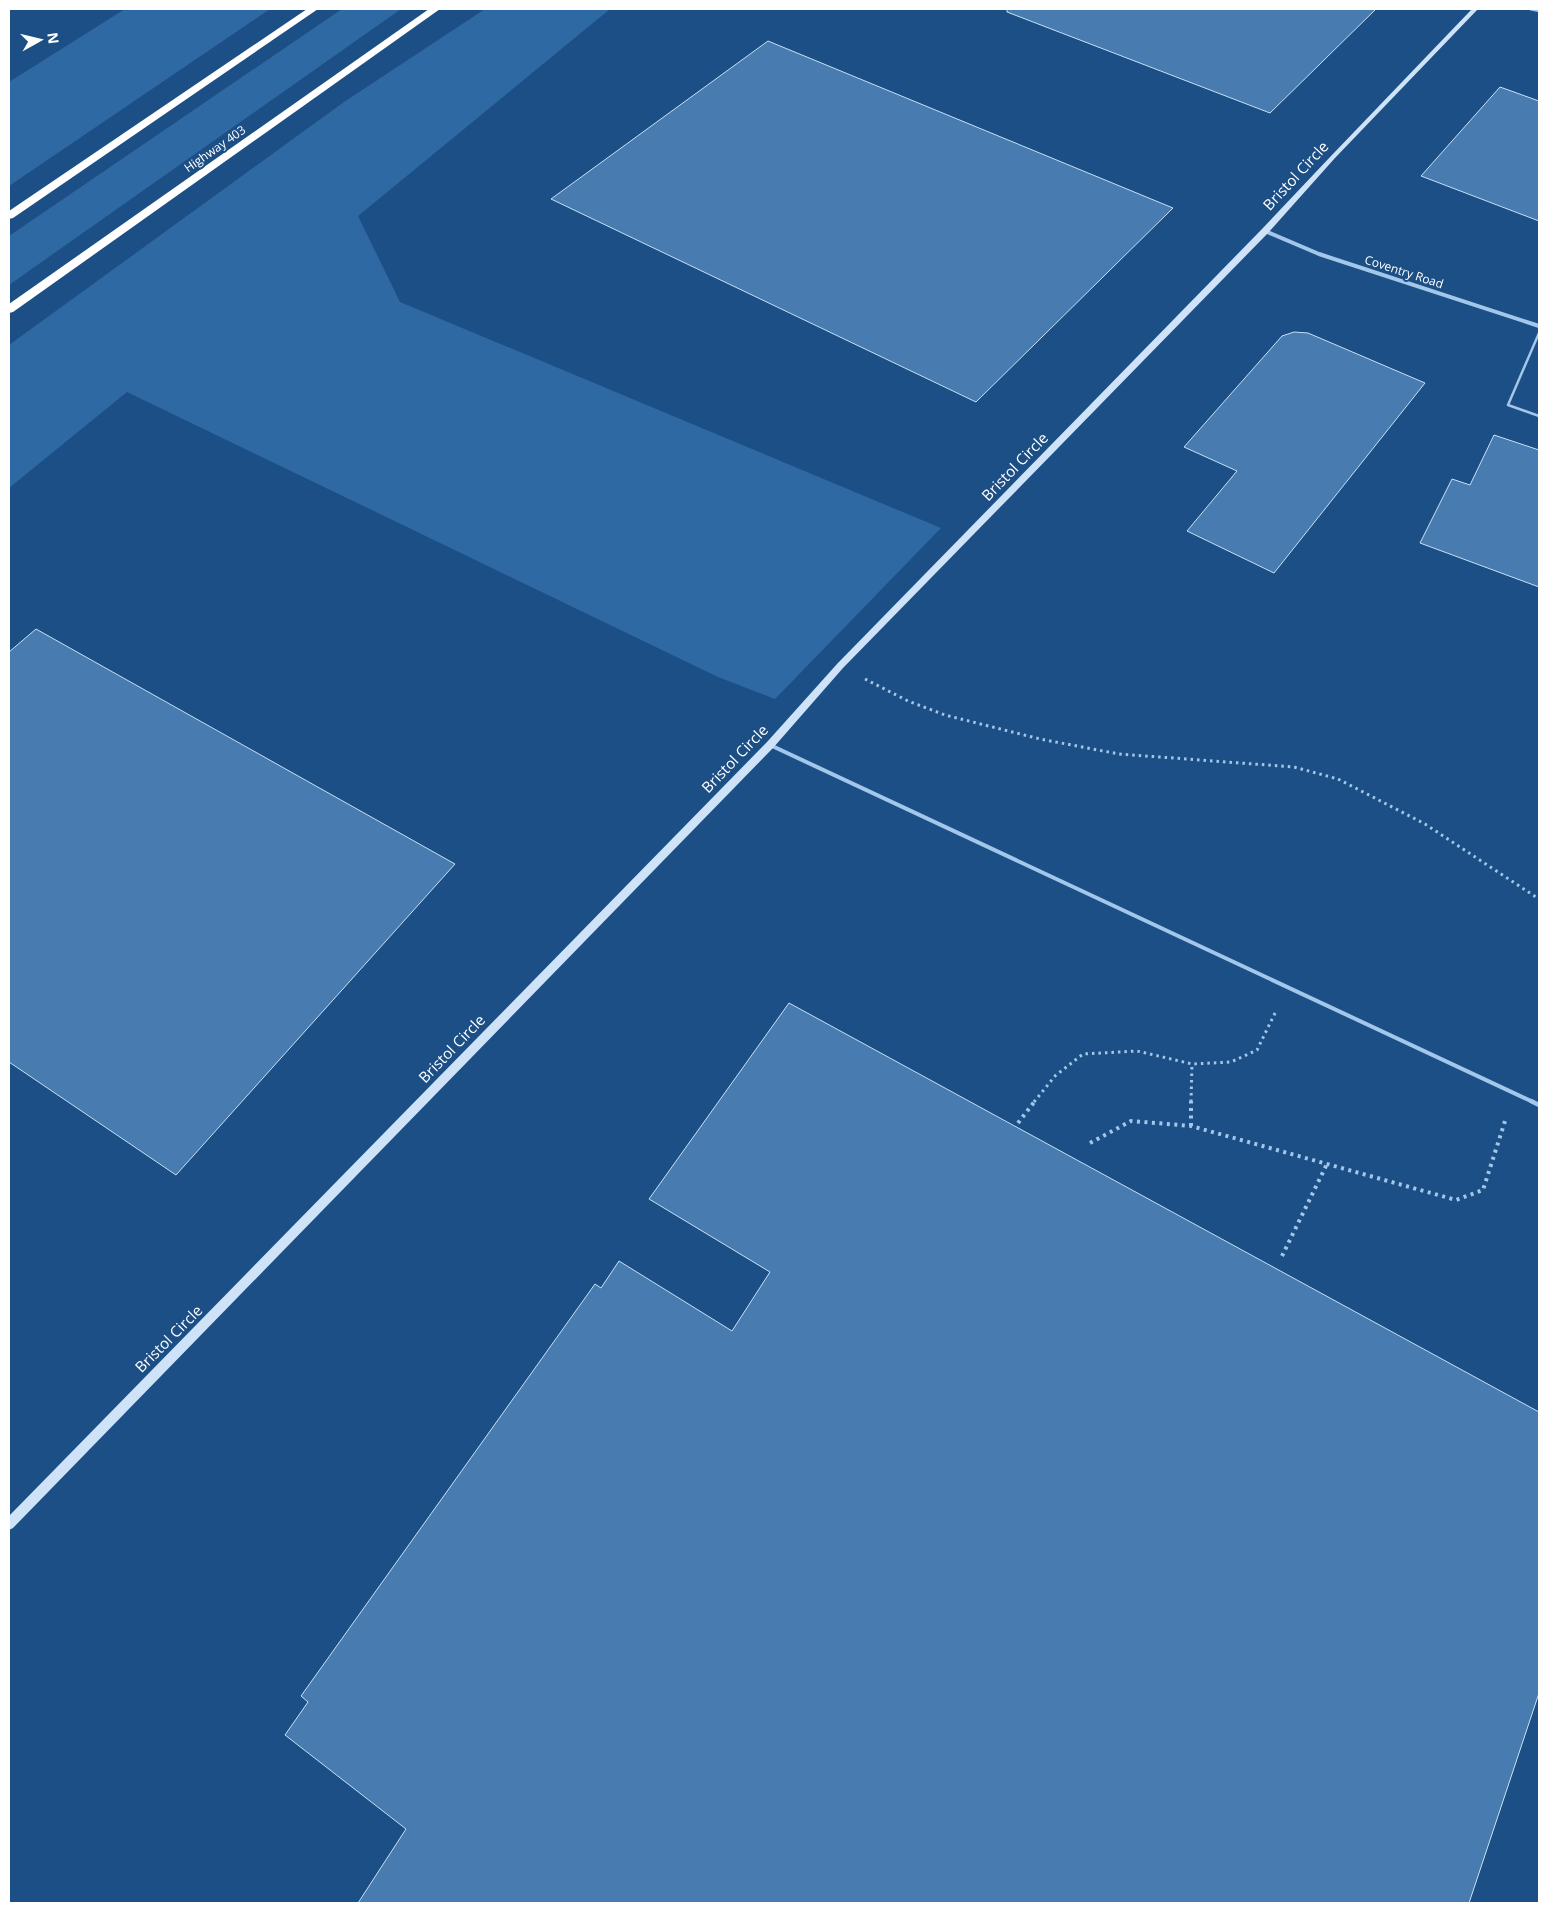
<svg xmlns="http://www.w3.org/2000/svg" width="1548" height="1912" viewBox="0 0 1548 1912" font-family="'Open Sans',sans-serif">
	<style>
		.green { fill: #2f69a3 }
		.building { fill: #487bb0; stroke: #c7e0f8 }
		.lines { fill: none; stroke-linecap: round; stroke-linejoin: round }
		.path-far1 { stroke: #a2c7eb; stroke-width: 3; stroke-dasharray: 2.5 4; stroke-linecap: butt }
		.path { stroke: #a2c7eb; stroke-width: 4; stroke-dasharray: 3 4.5; stroke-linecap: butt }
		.lane-far2 { stroke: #a2c7eb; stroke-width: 2.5 }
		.lane-far1 { stroke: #a2c7eb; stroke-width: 4 }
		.lane { stroke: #a2c7eb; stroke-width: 4.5 }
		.street { stroke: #a2c7eb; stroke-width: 4 }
		.secondary { fill: #cee2f8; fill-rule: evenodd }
		.highway { fill: #fff; fill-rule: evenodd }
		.labels { text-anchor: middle; stroke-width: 4; stroke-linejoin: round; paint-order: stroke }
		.far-street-label { font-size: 12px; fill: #fff; stroke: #1c4f85 }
		.street-label { font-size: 15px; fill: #fff; stroke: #1c4f85 }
	</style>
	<rect width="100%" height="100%" fill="#1c4f85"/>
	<g class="green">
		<polygon points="125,9 270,9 9,186 9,82"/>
		<polygon points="342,9 401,9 9,285 9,236"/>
		<polygon points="485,9 610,9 358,216 400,302 941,528 775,699 718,677 127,392 9,488 9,345 344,102"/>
	</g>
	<g class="building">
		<polygon points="1007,9 1376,9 1270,113 1007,12"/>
		<polygon points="768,41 1173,208 976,402 551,199"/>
		<polygon points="1500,87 1539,101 1539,221 1421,176"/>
		<polygon points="1294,332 1308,333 1425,383 1274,573 1187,531 1237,471 1184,447 1282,336"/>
		<polygon points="1494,435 1539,450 1539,587 1420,543 1452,479 1470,485"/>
		<polygon points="36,629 455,864 176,1175 9,1062 9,652"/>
		<polygon points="789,1003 1539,1412 1539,1693 1469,1903 358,1903 406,1829 285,1735 308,1702 301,1696 595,1284 601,1288 619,1261 732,1331 770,1272 649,1199"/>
	</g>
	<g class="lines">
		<g class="path-far1">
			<polyline points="865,679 908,701 945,715 1040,739 1119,754 1294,767 1338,779 1425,824 1539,899"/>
			<polyline points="1034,1102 1055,1076 1083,1054 1137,1051 1192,1064 1231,1062 1257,1050 1276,1011"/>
			<polyline points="1191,1102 1192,1064"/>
		</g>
		<g class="path">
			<polyline points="1018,1123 1035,1101"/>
			<polyline points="1191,1126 1191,1101"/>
			<polyline points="1090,1143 1131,1121 1191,1126 1456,1200 1483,1190 1506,1118"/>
			<polyline points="1282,1256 1327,1164"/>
		</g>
		<g class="lane-far2">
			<polyline points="1530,9 1539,11"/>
			<polyline points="1539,333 1508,405 1539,416"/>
		</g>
		<polyline class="lane-far1" points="770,745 1533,1102"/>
		<polyline class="lane" points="1531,1101 1539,1105"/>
		<polyline class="street" points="1265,231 1319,254 1539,326"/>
		<polygon class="secondary" points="1472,9 1478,9 1335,158 1268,233 843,668 773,748 13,1528 9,1530 9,1516 767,742 837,664 1262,229 1331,156"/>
		<g class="highway">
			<polygon points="307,9 318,9 13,218 9,219 9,211"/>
			<polygon points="429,9 440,9 13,312 9,313 9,304"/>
		</g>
	</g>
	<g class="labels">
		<g class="far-street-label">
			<text transform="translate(215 149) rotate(-35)" y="4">Highway 403</text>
			<text transform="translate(1404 272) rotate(18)" y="4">Coventry Road</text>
		</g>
		<g class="street-label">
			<text transform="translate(1296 176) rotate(-47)" y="5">Bristol Circle</text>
			<text transform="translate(1015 467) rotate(-46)" y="5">Bristol Circle</text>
			<text transform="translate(735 759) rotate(-46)" y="5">Bristol Circle</text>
			<text transform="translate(452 1049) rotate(-46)" y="5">Bristol Circle</text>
			<text transform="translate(169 1339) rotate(-45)" y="5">Bristol Circle</text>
		</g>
	</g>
	<rect width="1548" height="1912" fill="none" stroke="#ffffff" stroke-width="20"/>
	<g transform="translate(40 40) rotate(82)" stroke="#1c4f85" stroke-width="4" paint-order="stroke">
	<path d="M0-4L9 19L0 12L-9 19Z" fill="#ffffff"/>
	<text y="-8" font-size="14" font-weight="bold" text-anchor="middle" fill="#ffffff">N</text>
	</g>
</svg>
